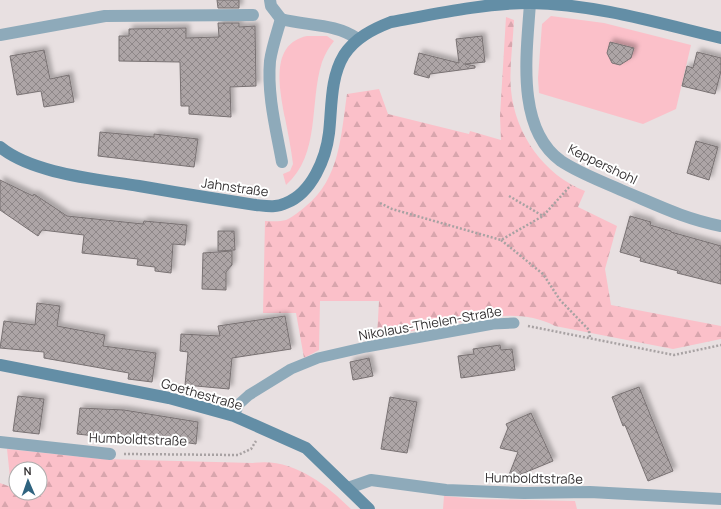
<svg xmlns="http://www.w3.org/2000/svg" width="721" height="509" viewBox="0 0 721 509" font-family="Manrope,sans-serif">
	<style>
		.grass { fill: #fbc0c9 }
		.forest { fill: url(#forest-firs); fill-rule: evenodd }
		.building { fill: url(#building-cross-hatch); stroke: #797273; filter: url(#shadow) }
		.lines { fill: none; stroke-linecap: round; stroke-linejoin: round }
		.path { stroke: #a8a2a3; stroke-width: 2.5; stroke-dasharray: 2 2; stroke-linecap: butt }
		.lane { stroke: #8eaaba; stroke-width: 11 }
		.street { stroke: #8eaaba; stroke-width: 12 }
		.secondary { stroke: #638ea6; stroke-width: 12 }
		.labels { text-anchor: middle; stroke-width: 4; stroke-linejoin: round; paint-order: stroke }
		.street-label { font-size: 13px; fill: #343132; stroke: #fff }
	</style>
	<defs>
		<pattern id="forest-firs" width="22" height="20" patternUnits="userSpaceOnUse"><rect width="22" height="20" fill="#fbc0c9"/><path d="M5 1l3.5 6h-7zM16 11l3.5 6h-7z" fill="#d8a5ad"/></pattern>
		<pattern id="building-cross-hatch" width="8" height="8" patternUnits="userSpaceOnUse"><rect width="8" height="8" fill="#ada5a6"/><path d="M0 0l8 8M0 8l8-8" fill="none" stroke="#8e8788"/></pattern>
		<filter id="shadow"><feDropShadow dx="3.5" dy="-3.5" stdDeviation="2" flood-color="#0004"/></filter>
	</defs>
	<rect width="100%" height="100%" fill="#e8e0e1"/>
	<g class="grass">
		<polygon points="551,16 604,23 691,45 676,109 643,124 539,93 538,78 542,24"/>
		<path d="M 307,36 L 327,36 L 334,41 C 329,47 325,54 322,62 C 309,103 321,154 286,185 L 283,174 L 290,171 L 293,164 C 291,148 288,133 285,118 C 280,90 269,44 307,36 Z"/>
		<polygon points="444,496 479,499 575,501 577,509 443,509"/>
	</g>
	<g class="forest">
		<path d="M 506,17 L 514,20 C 513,43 509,68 511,90 C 515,134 544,175 585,191 L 578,207 L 617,226 L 605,269 L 611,305 L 721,326 L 721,339 L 673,349 L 555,326 C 521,308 482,318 447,325 C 424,329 400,333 377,337 L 379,301 L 320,301 L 319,350 L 304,358 L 296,313 L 263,313 L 265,221 C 271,221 279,222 286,220 C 293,217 300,211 306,206 C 340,179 341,134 347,94 L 379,89 L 388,114 L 469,134 L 470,131 L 501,140 L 500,116 Z"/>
		<path d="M 7,449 L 103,459 L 253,463 C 291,457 325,483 351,509 L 0,509 L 0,483 L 11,487 ZM 16,469 L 40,469 L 40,493 L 16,493 Z"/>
	</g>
	<g class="building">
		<polygon points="217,0 239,0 239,8 218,8"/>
		<polygon points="218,23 239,23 239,27 255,26 256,86 230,87 231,117 189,114 189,106 181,106 180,62 119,61 119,36 129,36 129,29 186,28 186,38 219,37"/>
		<polygon points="482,36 485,62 465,64 475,66 475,68 430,74 429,78 414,74 419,53 459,63 456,39"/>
		<polygon points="610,42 634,48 631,58 620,65 612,63 607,53"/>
		<polygon points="44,50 50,79 69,75 74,102 44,107 41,91 17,95 10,56"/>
		<polygon points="697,52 721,58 721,71 715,94 682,86 687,66 693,68"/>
		<polygon points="100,132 154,137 154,134 198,139 194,167 98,156"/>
		<polygon points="696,141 718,147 709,180 687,173"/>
		<polygon points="0,180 33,196 34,194 67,216 143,224 144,221 187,225 185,245 173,244 171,273 155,271 155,267 137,265 138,259 82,253 84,235 42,230 38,236 0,210"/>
		<polygon points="630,216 651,222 650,225 671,231 671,232 721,246 721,284 677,273 678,271 640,261 641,258 620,252"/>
		<polygon points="218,231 234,231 235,250 218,251"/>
		<polygon points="232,251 232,265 226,272 226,290 202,289 203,253"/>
		<polygon points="37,303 60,306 57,326 105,335 103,346 156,353 152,382 128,379 129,373 44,358 44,352 0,348 4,321 35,325"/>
		<polygon points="285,316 291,349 232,358 229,389 185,385 188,352 180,351 181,334 220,336 218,326"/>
		<polygon points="500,345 501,350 512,349 515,370 461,378 458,356 474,354 473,349"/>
		<polygon points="369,358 373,376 353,380 350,362"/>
		<polygon points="639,387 673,471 648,481 625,425 623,426 612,397"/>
		<polygon points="18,396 44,399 39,434 13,431"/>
		<polygon points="390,397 417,402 407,453 381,449"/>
		<polygon points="80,408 124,410 198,422 196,444 154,438 154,443 131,438 131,440 77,434"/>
		<polygon points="531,413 553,461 507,480 518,452 500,448 508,428 506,424"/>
	</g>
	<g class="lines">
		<g class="path">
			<polyline points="509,196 543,216"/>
			<polyline points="380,203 392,209 501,240 543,216 571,185"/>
			<polyline points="501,240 543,274 560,300 589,330 590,338"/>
			<polyline points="528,326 674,355 721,345"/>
			<polyline points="124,454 238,455 251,449 256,441"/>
		</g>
		<polyline class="lane" points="234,416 239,404 249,395 291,369 318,358 366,347 493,324 514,323"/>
		<g class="street">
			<polyline points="270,0 271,6 281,19"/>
			<path d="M 530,3 C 527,51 515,128 561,161 C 579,173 601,181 621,190 C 655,204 684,219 721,226"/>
			<polyline points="0,35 105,16 253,15"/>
			<path d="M 282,162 C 276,129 267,94 270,61 C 272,47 277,33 281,19 C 307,26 335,23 358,39"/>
			<polyline points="0,442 110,454"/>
			<polyline points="348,488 371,480 446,490 524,493 590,492 721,499"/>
		</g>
		<g class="secondary">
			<path d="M 0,147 C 33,174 97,179 139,186 C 178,193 217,199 256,205 C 266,206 276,208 286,203 C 312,193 326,158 329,133 C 332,107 330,78 344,55 C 355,38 373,29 391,22 C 435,14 485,3 530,3 C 594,4 658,23 721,38"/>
			<polyline points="0,365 169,398 234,416 306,448 369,509"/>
		</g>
	</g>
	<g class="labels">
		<g class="street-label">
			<text transform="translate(603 164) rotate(26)" y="5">Keppershohl</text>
			<text transform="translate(235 187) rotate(8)" y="5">Jahnstraße</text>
			<text transform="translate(430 323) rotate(-10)" y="5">Nikolaus-Thielen-Straße</text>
			<text transform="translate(202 394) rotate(16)" y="5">Goethestraße</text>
			<text transform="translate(138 439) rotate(2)" y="5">Humboldtstraße</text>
			<text transform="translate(534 478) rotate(1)" y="5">Humboldtstraße</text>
		</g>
	</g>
	<g transform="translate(28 481) rotate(358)"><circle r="19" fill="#ffffff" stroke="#aeadad"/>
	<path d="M0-3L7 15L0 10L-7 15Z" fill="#2e637f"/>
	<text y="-6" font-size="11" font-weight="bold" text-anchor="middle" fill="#343132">N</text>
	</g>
</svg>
